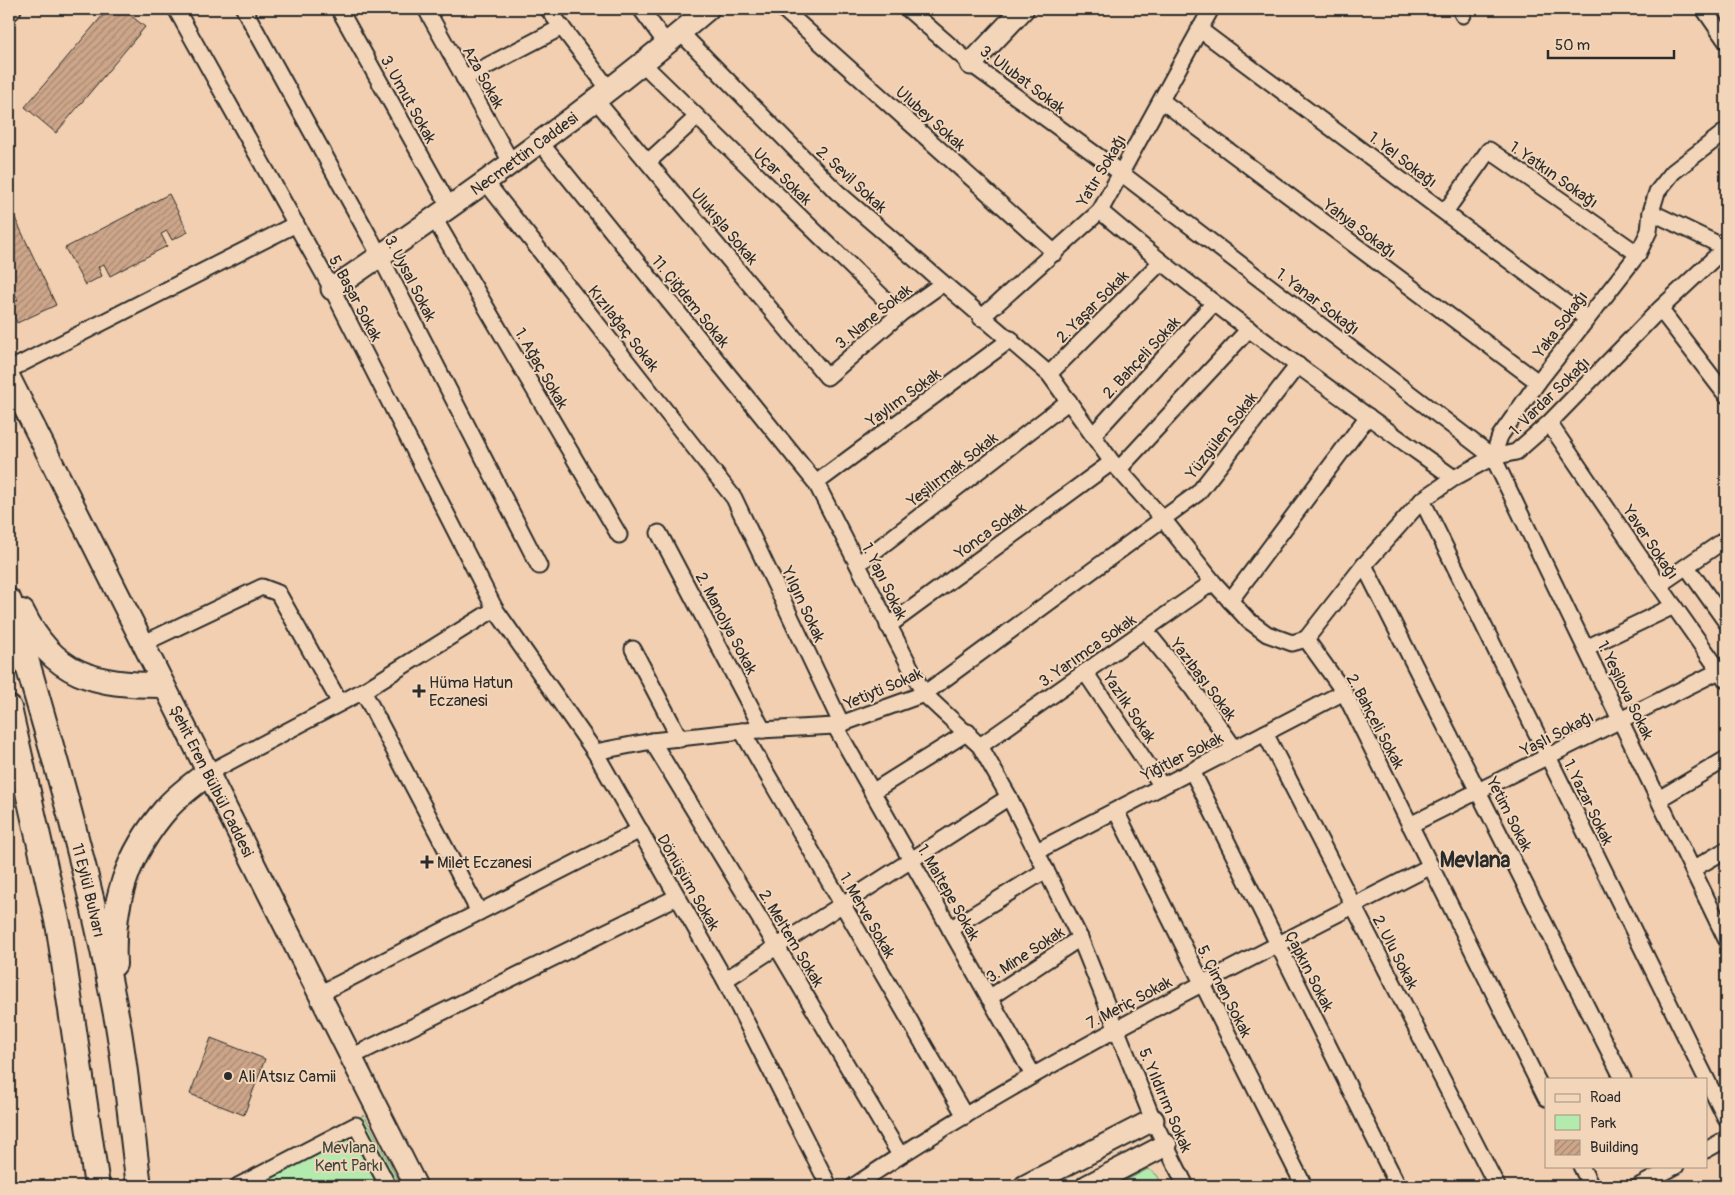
<svg xmlns="http://www.w3.org/2000/svg" width="1735" height="1195" viewBox="0 0 1735 1195" font-family="Pangolin,sans-serif">
	<style>
		.green { fill: #b3eaad; stroke: #6f8a6c }
		.building { fill: url(#building-hatch); stroke: #2b2b2b }
		.lines { fill: none; stroke-linecap: round; stroke-linejoin: round }
		.street-casing { stroke: #2b2b2b; stroke-width: 19 }
		.secondary-casing { stroke: #2b2b2b; stroke-width: 25 }
		.primary-casing { stroke: #2b2b2b; stroke-width: 28 }
		.street { stroke: #f3d6b9; stroke-width: 15 }
		.secondary { stroke: #f3d6b9; stroke-width: 21 }
		.primary { stroke: #f3d6b9; stroke-width: 24 }
		.poi-dot { fill: #2b2b2b; stroke: #f3d6b9; stroke-width: 2 }
		.labels { text-anchor: middle; stroke-width: 4; stroke-linejoin: round; paint-order: stroke }
		.street-label { font-size: 16px; fill: #2b2b2b; stroke: #f3d6b9 }
		.poi-label { font-size: 16px; fill: #2b2b2b; stroke: #f3d6b9; text-anchor: start }
		.park-label { font-size: 16px; fill: #3f483e; stroke: #f3d6b9 }
		.district-label { font-size: 21px; font-weight: bold; fill: #2b2b2b; stroke: #f3d6b9 }
	</style>
	<defs>
		<pattern id="building-hatch" width="6" height="6" patternUnits="userSpaceOnUse" patternTransform="scale(1.25)"><rect width="6" height="6" fill="#cda68a"/><path d="M-1 1l2-2M0 6l6-6M5 7l2-2" fill="none" stroke="#a78771"/></pattern>
	</defs>
	<rect width="100%" height="100%" fill="#f1cfb0"/>
	<filter id="ink" filterUnits="userSpaceOnUse"><feTurbulence type="fractalNoise" baseFrequency=".02" numOctaves="2"/><feDisplacementMap in="SourceGraphic" scale="10" xChannelSelector="R" yChannelSelector="G"/><feConvolveMatrix kernelMatrix="1 2 1 2 8 2 1 2 1" color-interpolation-filters="sRGB"/></filter>
	<g filter="url(#ink)">
		<g class="green">
			<polygon points="364,1115 401,1186 229,1186"/>
			<polygon points="1148,1169 1157,1175 1163,1186 1115,1186"/>
		</g>
		<g class="building">
			<polygon points="108,9 123,9 145,27 56,133 25,107"/>
			<polygon points="169,194 188,232 172,240 167,231 161,234 167,246 110,276 104,264 98,267 102,276 85,285 65,248"/>
			<polygon points="9,205 56,305 17,323 9,306 9,304 18,300 15,294 9,296"/>
			<polygon points="211,1038 265,1059 244,1115 190,1094"/>
		</g>
		<g class="lines">
			<g class="street-casing">
				<g id="street">
					<polyline points="176,9 332,289 495,609 595,752 725,980 829,1186"/>
					<polyline points="244,9 380,256 539,566"/>
					<polyline points="339,9 449,206"/>
					<polyline points="426,9 511,162"/>
					<polyline points="548,9 608,88"/>
					<polyline points="641,9 666,43"/>
					<polyline points="783,9 1055,253"/>
					<polyline points="908,9 971,64 1121,173 1493,457 1726,939"/>
					<polyline points="1460,9 1463,15"/>
					<polyline points="1704,9 1726,41"/>
					<polyline points="1199,29 1586,318"/>
					<polyline points="680,32 837,192 1049,374 1112,462 1163,519 1213,582 1248,620 1267,634 1292,643 1306,639 1344,692 1546,1098"/>
					<polyline points="642,63 900,314"/>
					<polyline points="464,78 562,27"/>
					<polyline points="594,98 827,377 900,314 942,284"/>
					<polyline points="1162,101 1538,382"/>
					<polyline points="539,141 816,483 924,694 980,746 1009,797 1080,938 1153,1120 1186,1186"/>
					<polyline points="649,161 697,117"/>
					<polyline points="485,181 734,498 842,725"/>
					<path d="M 1100,211 C 1213,307 1334,392 1454,478"/>
					<polyline points="1445,212 1489,150 1638,254"/>
					<polyline points="1651,212 1726,248"/>
					<polyline points="434,218 619,535"/>
					<polyline points="1660,309 1726,395"/>
					<polyline points="981,318 1100,211 1211,9"/>
					<polyline points="9,370 296,224"/>
					<polyline points="1049,374 1160,263"/>
					<polyline points="1549,423 1659,585 1726,680"/>
					<polyline points="1093,435 1214,303"/>
					<polyline points="1493,457 1500,436 1538,382 1638,254 1649,231 1651,212 1657,192 1673,172 1726,131"/>
					<polyline points="1119,469 1249,329"/>
					<polyline points="816,483 1011,339"/>
					<polyline points="1422,500 1726,1119"/>
					<polyline points="659,533 763,730"/>
					<polyline points="858,564 1069,401"/>
					<polyline points="1364,565 1623,1079"/>
					<polyline points="1687,567 1726,622"/>
					<polyline points="1659,585 1726,539"/>
					<polyline points="1230,601 1368,416"/>
					<polyline points="888,626 1112,462"/>
					<polyline points="1145,630 1192,688 1235,749"/>
					<polyline points="1306,639 1364,565 1422,500 1454,478 1493,457 1516,452 1549,423 1660,309 1725,248"/>
					<polyline points="142,644 262,587 278,593 340,703"/>
					<polyline points="1586,648 1674,606"/>
					<polyline points="633,649 680,739"/>
					<polyline points="1085,672 1162,786"/>
					<polyline points="363,691 479,912"/>
					<polyline points="835,726 1033,1075"/>
					<polyline points="742,731 965,1116"/>
					<polyline points="1265,733 1497,1186"/>
					<polyline points="652,741 777,947 900,1155"/>
					<polyline points="980,746 1213,582"/>
					<polyline points="595,752 652,741 742,731 835,726 924,694 1198,493 1298,365"/>
					<polyline points="1192,771 1398,1186"/>
					<polyline points="208,773 363,691 495,609"/>
					<polyline points="872,792 968,732"/>
					<polyline points="1659,799 1726,759"/>
					<polyline points="1116,811 1304,1186"/>
					<polyline points="1410,825 1719,671"/>
					<polyline points="1037,851 1344,692"/>
					<polyline points="1693,869 1726,850"/>
					<polyline points="950,929 1046,870"/>
					<polyline points="725,980 1009,797"/>
					<polyline points="319,994 640,830"/>
					<polyline points="989,998 1080,938"/>
					<polyline points="351,1057 677,897"/>
					<polyline points="1706,1150 1726,1139"/>
					<polyline points="1581,1166 1591,1186"/>
					<polyline points="238,1186 356,1125 388,1186"/>
					<path d="M 854,1186 C 1037,1063 1235,967 1431,866"/>
					<polyline points="1639,1186 1676,1166"/>
				</g>
			</g>
			<g class="secondary-casing">
				<g id="secondary">
					<polyline points="9,10 10,9"/>
					<polyline points="971,64 1023,9"/>
					<path id="s1" d="M 332,289 C 460,201 590,110 708,9"/>
					<path id="s2" d="M 9,377 L 416,1186"/>
					<polyline points="1025,1186 1153,1120"/>
					<polyline points="1087,1186 1166,1145"/>
				</g>
			</g>
			<g class="primary-casing">
				<g id="primary">
					<path id="s3" d="M 9,601 C 50,740 92,882 118,1025 C 127,1078 132,1133 139,1186"/>
					<path d="M 22,612 C 53,676 95,685 162,685"/>
					<polyline points="9,708 59,929 97,1186"/>
					<path d="M 114,964 C 111,903 127,854 167,808 C 178,795 194,784 208,773"/>
				</g>
			</g>
			<use href="#street" class="street"/>
			<use href="#secondary" class="secondary"/>
			<use href="#primary" class="primary"/>
		</g>
	</g>
	<g class="poi-dot">
		<path d="M416.5 683.5h5v5h5v5h-5v5h-5v-5h-5v-5h5z"/>
		<path d="M424.5 854.5h5v5h5v5h-5v5h-5v-5h-5v-5h5z"/>
		<circle cx="228" cy="1076" r="5"/>
	</g>
	<g class="labels">
		<g class="street-label">
			<text transform="translate(484 77) rotate(61)" y="6">Aza Sokak</text>
			<text transform="translate(1023 79) rotate(37)" y="6">3. Ulubat Sokak</text>
			<text transform="translate(409 99) rotate(61)" y="6">3. Umut Sokak</text>
			<text transform="translate(931 118) rotate(42)" y="6">Ulubey Sokak</text>
			<text dy="6" stroke="none"><textPath href="#s1" startOffset="235">Necmettin Caddesi</textPath></text>
			<text transform="translate(1403 159) rotate(37)" y="6">1. Yel Sokağı</text>
			<text transform="translate(1101 170) rotate(-59)" y="6">Yatır Sokağı</text>
			<text transform="translate(1554 174) rotate(35)" y="6">1. Yatkın Sokağı</text>
			<text transform="translate(783 176) rotate(44)" y="6">Uçar Sokak</text>
			<text transform="translate(852 179) rotate(43)" y="6">2. Sevil Sokak</text>
			<text transform="translate(725 226) rotate(50)" y="6">Ulukışla Sokak</text>
			<text transform="translate(1360 228) rotate(37)" y="6">Yahya Sokağı</text>
			<text transform="translate(411 278) rotate(63)" y="6">3. Uysal Sokak</text>
			<text transform="translate(356 298) rotate(62)" y="6">5. Başar Sokak</text>
			<text transform="translate(691 301) rotate(51)" y="6">11. Çiğdem Sokak</text>
			<text transform="translate(1318 301) rotate(37)" y="6">1. Yanar Sokağı</text>
			<text transform="translate(1092 306) rotate(-45)" y="6">2. Yaşar Sokak</text>
			<text transform="translate(873 316) rotate(-39)" y="6">3. Nane Sokak</text>
			<text transform="translate(1560 324) rotate(-53)" y="6">Yaka Sokağı</text>
			<text transform="translate(624 328) rotate(52)" y="6">Kızılağaç Sokak</text>
			<text transform="translate(1141 357) rotate(-47)" y="6">2. Bahçeli Sokak</text>
			<text transform="translate(542 368) rotate(60)" y="6">1. Ağaç Sokak</text>
			<text transform="translate(1549 396) rotate(-44)" y="6">1. Vardar Sokağı</text>
			<text transform="translate(903 397) rotate(-36)" y="6">Yaylım Sokak</text>
			<text transform="translate(1221 435) rotate(-52)" y="6">Yüzgülen Sokak</text>
			<text transform="translate(952 469) rotate(-38)" y="6">Yeşilırmak Sokak</text>
			<text transform="translate(990 530) rotate(-36)" y="6">Yonca Sokak</text>
			<text transform="translate(1651 542) rotate(56)" y="6">Yaver Sokağı</text>
			<text transform="translate(885 581) rotate(64)" y="6">1. Yapı Sokak</text>
			<text transform="translate(804 604) rotate(65)" y="6">Yılgın Sokak</text>
			<text transform="translate(727 623) rotate(62)" y="6">2. Manolya Sokak</text>
			<text transform="translate(1087 650) rotate(-35)" y="6">3. Yarımca Sokak</text>
			<text transform="translate(1204 679) rotate(53)" y="6">Yazıbaşı Sokak</text>
			<text transform="translate(883 688) rotate(-23)" y="6">Yetiyti Sokak</text>
			<text transform="translate(1626 690) rotate(64)" y="6">1. Yeşilova Sokak</text>
			<text transform="translate(1130 707) rotate(56)" y="6">Yazlık Sokak</text>
			<text transform="translate(1376 721) rotate(62)" y="6">2. Bahçeli Sokak</text>
			<text transform="translate(1557 733) rotate(-27)" y="6">Yaşlı Sokağı</text>
			<text transform="translate(1182 756) rotate(-27)" y="6">Yiğitler Sokak</text>
			<text dy="6" stroke="none"><textPath href="#s2" startOffset="452">Şehit Eren Bülbül Caddesi</textPath></text>
			<text transform="translate(1589 802) rotate(64)" y="6">1. Yazar Sokak</text>
			<text transform="translate(1510 814) rotate(63)" y="6">Yetim Sokak</text>
			<text transform="translate(689 882) rotate(60)" y="6">Dönüşüm Sokak</text>
			<text dy="6" stroke="none"><textPath href="#s3" startOffset="300">11 Eylül Bulvarı</textPath></text>
			<text transform="translate(949 892) rotate(60)" y="6">1. Maltepe Sokak</text>
			<text transform="translate(868 915) rotate(60)" y="6">1. Merve Sokak</text>
			<text transform="translate(792 938) rotate(59)" y="6">2. Meltem Sokak</text>
			<text transform="translate(1396 952) rotate(63)" y="6">2. Ulu Sokak</text>
			<text transform="translate(1025 954) rotate(-33)" y="6">3. Mine Sokak</text>
			<text transform="translate(1310 971) rotate(63)" y="6">Çapkın Sokak</text>
			<text transform="translate(1225 991) rotate(63)" y="6">5. Çimen Sokak</text>
			<text transform="translate(1129 1002) rotate(-28)" y="6">7. Meriç Sokak</text>
			<text transform="translate(1166 1100) rotate(67)" y="6">5. Yıldırım Sokak</text>
		</g>
		<g class="poi-label">
			<text x="429" y="688">Hüma Hatun<tspan x="429" dy="18">Eczanesi</tspan></text>
			<text x="437" y="868">Milet Eczanesi</text>
			<text x="238" y="1082">Ali Atsız Camii</text>
		</g>
		<g class="park-label">
			<text x="349" y="1153">Mevlana<tspan x="349" dy="18">Kent Parkı</tspan></text>
		</g>
		<g class="district-label">
			<text x="1475" y="867">Mevlana</text>
		</g>
	</g>
	<rect width="1735" height="1195" fill="none" stroke="#f3d6b9" stroke-width="30"/>
	<rect x="15" y="15" width="1705" height="1165" fill="none" stroke="#2b2b2b" stroke-width="2" filter="url(#ink)"/>
	<rect x="1545" y="1078" width="162" height="90" fill="#f3d6b9" stroke="#a39280"/>
	<rect x="1555" y="1094" width="25" height="8" fill="#f3d6b9" stroke="#a39280"/>
	<text x="1590" y="1102" font-size="15" fill="#2b2b2b">Road</text>
	<rect x="1555" y="1115" width="25" height="15" fill="#b3eaad" stroke="#a39280"/>
	<text x="1590" y="1128" font-size="15" fill="#2b2b2b">Park</text>
	<rect x="1555" y="1140" width="25" height="15" fill="url(#building-hatch)" stroke="#a39280"/>
	<text x="1590" y="1152" font-size="15" fill="#2b2b2b">Building</text>
	<path d="M1548 50v8h126v-8" fill="none" stroke="#2b2b2b" stroke-width="2.5"/>
	<text x="1555" y="50" font-size="15" fill="#2b2b2b" stroke="#f3d6b9" stroke-width="4" paint-order="stroke">50 m</text>
</svg>
